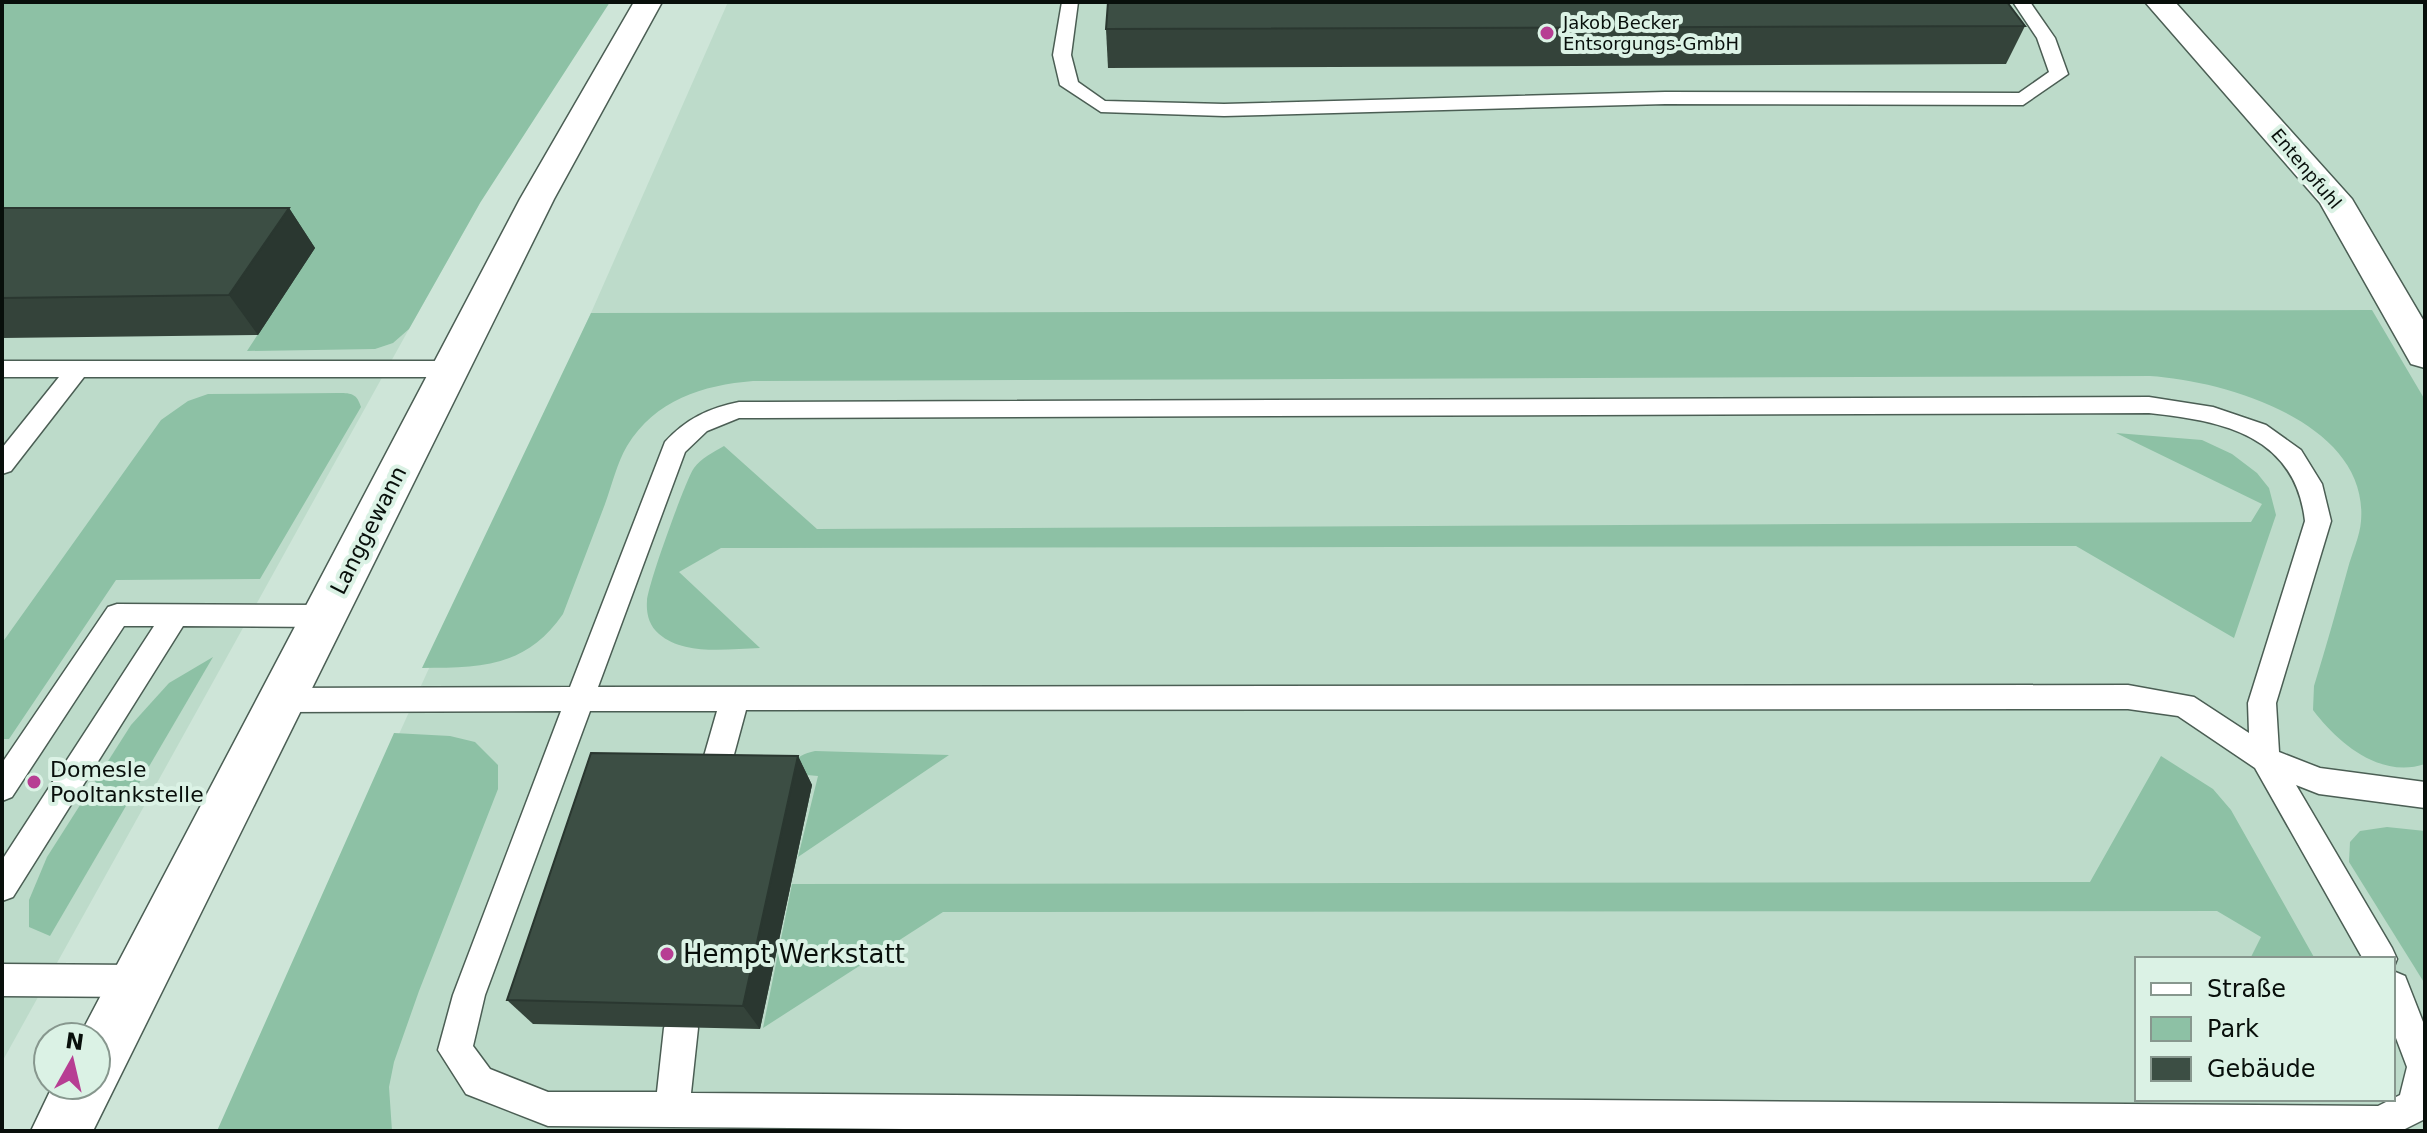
<svg xmlns="http://www.w3.org/2000/svg" width="2427" height="1133" viewBox="0 0 2427 1133" font-family="'DejaVu Sans',sans-serif">
	<style>
		.built { fill: #bddbca; fill-rule: evenodd }
		.green { fill: #8dc1a5 }
		.lines { fill: none; stroke-linecap: round; stroke-linejoin: round }
		.service-casing { stroke: #4b5e54; stroke-width: 3 }
		.minor-casing { stroke: #4b5e54; stroke-width: 3 }
		.service { fill: #fff; fill-rule: evenodd }
		.minor { fill: #fff; fill-rule: evenodd }
		.wall { fill: #34433a }
		.shaded-wall { fill: #2a3730 }
		.building { fill: #3c4e44; stroke: #2a3730; stroke-width: 2 }
		.poi-dot { fill: #b73e93; stroke: #dbf2e5; stroke-width: 3 }
		.labels { text-anchor: middle; stroke-width: 8; stroke-linejoin: round; paint-order: stroke }
		.far-poi-label { font-size: 18px; fill: #080f0b; stroke: #dbf2e5; text-anchor: start }
		.far-street-label { font-size: 18px; fill: #080f0b; stroke: #dbf2e5 }
		.street-label { font-size: 22px; fill: #080f0b; stroke: #dbf2e5 }
		.poi-label { font-size: 22px; fill: #080f0b; stroke: #dbf2e5; text-anchor: start }
		.near-poi-label { font-size: 26px; fill: #080f0b; stroke: #dbf2e5; text-anchor: start }
	</style>
	<rect width="100%" height="100%" fill="#cee5d8"/>
	<g class="built">
		<path d="M 728,2 L 2425,2 L 2425,1131 L 218,1131 L 591,313 ZM 2137,959 L 2393,959 L 2393,1099 L 2137,1099 Z"/>
		<polygon points="480,203 409,329 2,1062 2,205"/>
	</g>
	<g class="green">
		<polygon points="2,2 610,2 480,203 409,329 393,343 375,349 247,351 314,248 2,248"/>
		<path d="M 2372,310 L 2425,400 L 2425,764 C 2380,779 2338,743 2313,710 L 2314,686 C 2326,647 2337,608 2348,568 C 2352,553 2360,536 2361,521 C 2369,423 2227,381 2150,376 L 753,381 C 703,385 655,400 627,446 C 617,463 612,485 605,504 C 591,541 577,577 563,614 C 526,667 482,668 422,668 L 591,313 Z"/>
		<path d="M 339,393 C 352,393 357,394 361,407 L 260,579 L 116,580 L 9,739 L 2,739 L 2,643 L 161,420 L 188,401 L 208,394 Z"/>
		<path d="M 2116,433 L 2202,440 L 2232,454 L 2257,473 L 2269,488 L 2276,515 L 2234,638 L 2076,546 L 721,548 L 679,572 L 760,648 C 728,649 685,656 659,634 C 649,626 646,613 647,601 C 647,587 686,479 694,468 C 701,458 714,452 724,446 L 817,529 L 2251,522 L 2262,504 Z"/>
		<polygon points="213,657 50,936 29,927 29,900 47,857 131,725 169,683"/>
		<polygon points="394,733 450,736 475,742 498,765 498,789 419,991 394,1062 389,1087 392,1131 217,1131"/>
		<path d="M 815,751 L 949,755 L 798,857 L 818,776 L 785,773 C 793,760 800,754 815,751 Z"/>
		<polygon points="2161,756 2213,789 2231,810 2315,959 2250,959 2261,937 2217,911 943,912 763,1028 792,884 2090,882"/>
		<polygon points="2387,827 2425,831 2425,984 2349,862 2350,842 2360,831"/>
	</g>
	<g class="lines">
		<g class="service-casing">
			<g id="service">
				<polygon points="1062,2 1078,2 1071,55 1078,82 1105,101 1224,104 1665,92 2019,93 2049,72 2037,38 2013,2 2030,2 2055,38 2068,74 2023,105 1665,104 1224,116 1101,112 1060,85 1053,55"/>
				<polygon points="2,361 450,361 458,363 461,369 458,375 450,377 84,377 11,471 2,474 2,448 59,377 2,377"/>
				<path d="M 2149,397 L 2213,407 L 2266,425 L 2301,450 L 2322,484 L 2331,521 L 2276,703 L 2279,752 L 2320,768 L 2425,782 L 2425,808 L 2319,794 L 2296,785 L 2392,948 L 2397,959 L 2393,969 L 2393,959 L 2363,959 L 2255,768 L 2178,716 L 2128,709 L 746,710 L 726,784 L 721,793 L 711,797 L 701,793 L 696,784 L 717,711 L 590,711 L 485,995 L 473,1046 L 490,1069 L 548,1092 L 657,1092 L 664,1028 L 669,1016 L 681,1011 L 693,1016 L 698,1028 L 691,1093 L 2378,1106 L 2400,1095 L 2407,1067 L 2393,1030 L 2393,971 L 2405,976 L 2425,1027 L 2425,1119 L 2401,1131 L 1152,1131 L 548,1126 L 466,1094 L 438,1050 L 453,995 L 561,711 L 280,712 L 270,708 L 266,700 L 270,692 L 280,688 L 570,687 L 665,442 C 686,419 709,408 739,402 ZM 2149,413 C 2223,421 2295,435 2305,521 L 2248,703 L 2249,733 L 2194,697 L 2128,685 L 598,687 L 685,452 L 707,431 L 739,418 Z"/>
				<polygon points="117,604 324,605 333,608 337,616 333,624 324,627 183,626 13,897 2,901 2,860 154,626 124,626 12,797 2,801 2,763 108,607"/>
				<polygon points="2,964 138,965 150,970 154,981 150,992 138,997 2,996"/>
			</g>
		</g>
		<g class="minor-casing">
			<g id="minor">
				<polygon points="634,2 662,2 554,199 93,1131 31,1131 53,1085 96,1085 96,1037 79,1037 520,199"/>
				<polygon points="2145,2 2175,2 2352,199 2425,323 2425,368 2411,364 2320,203"/>
			</g>
		</g>
		<use href="#service" class="service"/>
		<use href="#minor" class="minor"/>
	</g>
	<g class="wall">
		<polygon points="2025,26 2006,64 1108,68 1106,29"/>
		<polygon points="2,208 289,208 315,248 258,335 2,338"/>
		<polygon points="798,756 812,785 760,1029 533,1024 507,1000"/>
	</g>
	<g class="shaded-wall">
		<polygon points="289,208 315,248 258,335 229,295"/>
		<polygon points="798,756 812,785 760,1029 743,1006"/>
	</g>
	<g class="building">
		<polygon points="1108,2 2007,2 2025,26 1106,29"/>
		<polygon points="2,208 289,208 229,295 2,298"/>
		<polygon points="591,753 798,756 743,1006 507,1000"/>
	</g>
	<g class="poi-dot">
		<circle cx="1547" cy="33" r="8"/>
		<circle cx="34" cy="782" r="8"/>
		<circle cx="667" cy="954" r="8"/>
	</g>
	<g class="labels">
		<g class="far-poi-label">
			<text x="1563" y="29">Jakob Becker<tspan x="1563" dy="21">Entsorgungs-GmbH</tspan></text>
		</g>
		<g class="far-street-label">
			<text transform="translate(2306 169) rotate(50)" y="6">Entenpfuhl</text>
		</g>
		<g class="street-label">
			<text transform="translate(368 530) rotate(-63)" y="8">Langgewann</text>
		</g>
		<g class="poi-label">
			<text x="50" y="777">Domesle<tspan x="50" dy="25">Pooltankstelle</tspan></text>
		</g>
		<g class="near-poi-label">
			<text x="683" y="963">Hempt Werkstatt</text>
		</g>
	</g>
	<rect width="2427" height="1133" fill="none" stroke="#080f0b" stroke-width="8"/>
	<rect x="2135" y="957" width="260" height="144" fill="#dbf2e5" stroke="#87978e" stroke-width="2"/>
	<rect x="2151" y="983" width="40" height="12" fill="#ffffff" stroke="#87978e" stroke-width="2"/>
	<text x="2207" y="997" font-size="24" fill="#080f0b">Straße</text>
	<rect x="2151" y="1017" width="40" height="24" fill="#8dc1a5" stroke="#87978e" stroke-width="2"/>
	<text x="2207" y="1037" font-size="24" fill="#080f0b">Park</text>
	<rect x="2151" y="1057" width="40" height="24" fill="#3c4e44" stroke="#87978e" stroke-width="2"/>
	<text x="2207" y="1077" font-size="24" fill="#080f0b">Gebäude</text>
	<g transform="translate(72 1061) rotate(8)"><circle r="38" fill="#dbf2e5" stroke="#87978e" stroke-width="2"/>
	<path d="M0-6L14 30L0 20L-14 30Z" fill="#b73e93"/>
	<text y="-12" font-size="22" font-weight="bold" text-anchor="middle" fill="#080f0b">N</text>
	</g>
</svg>
